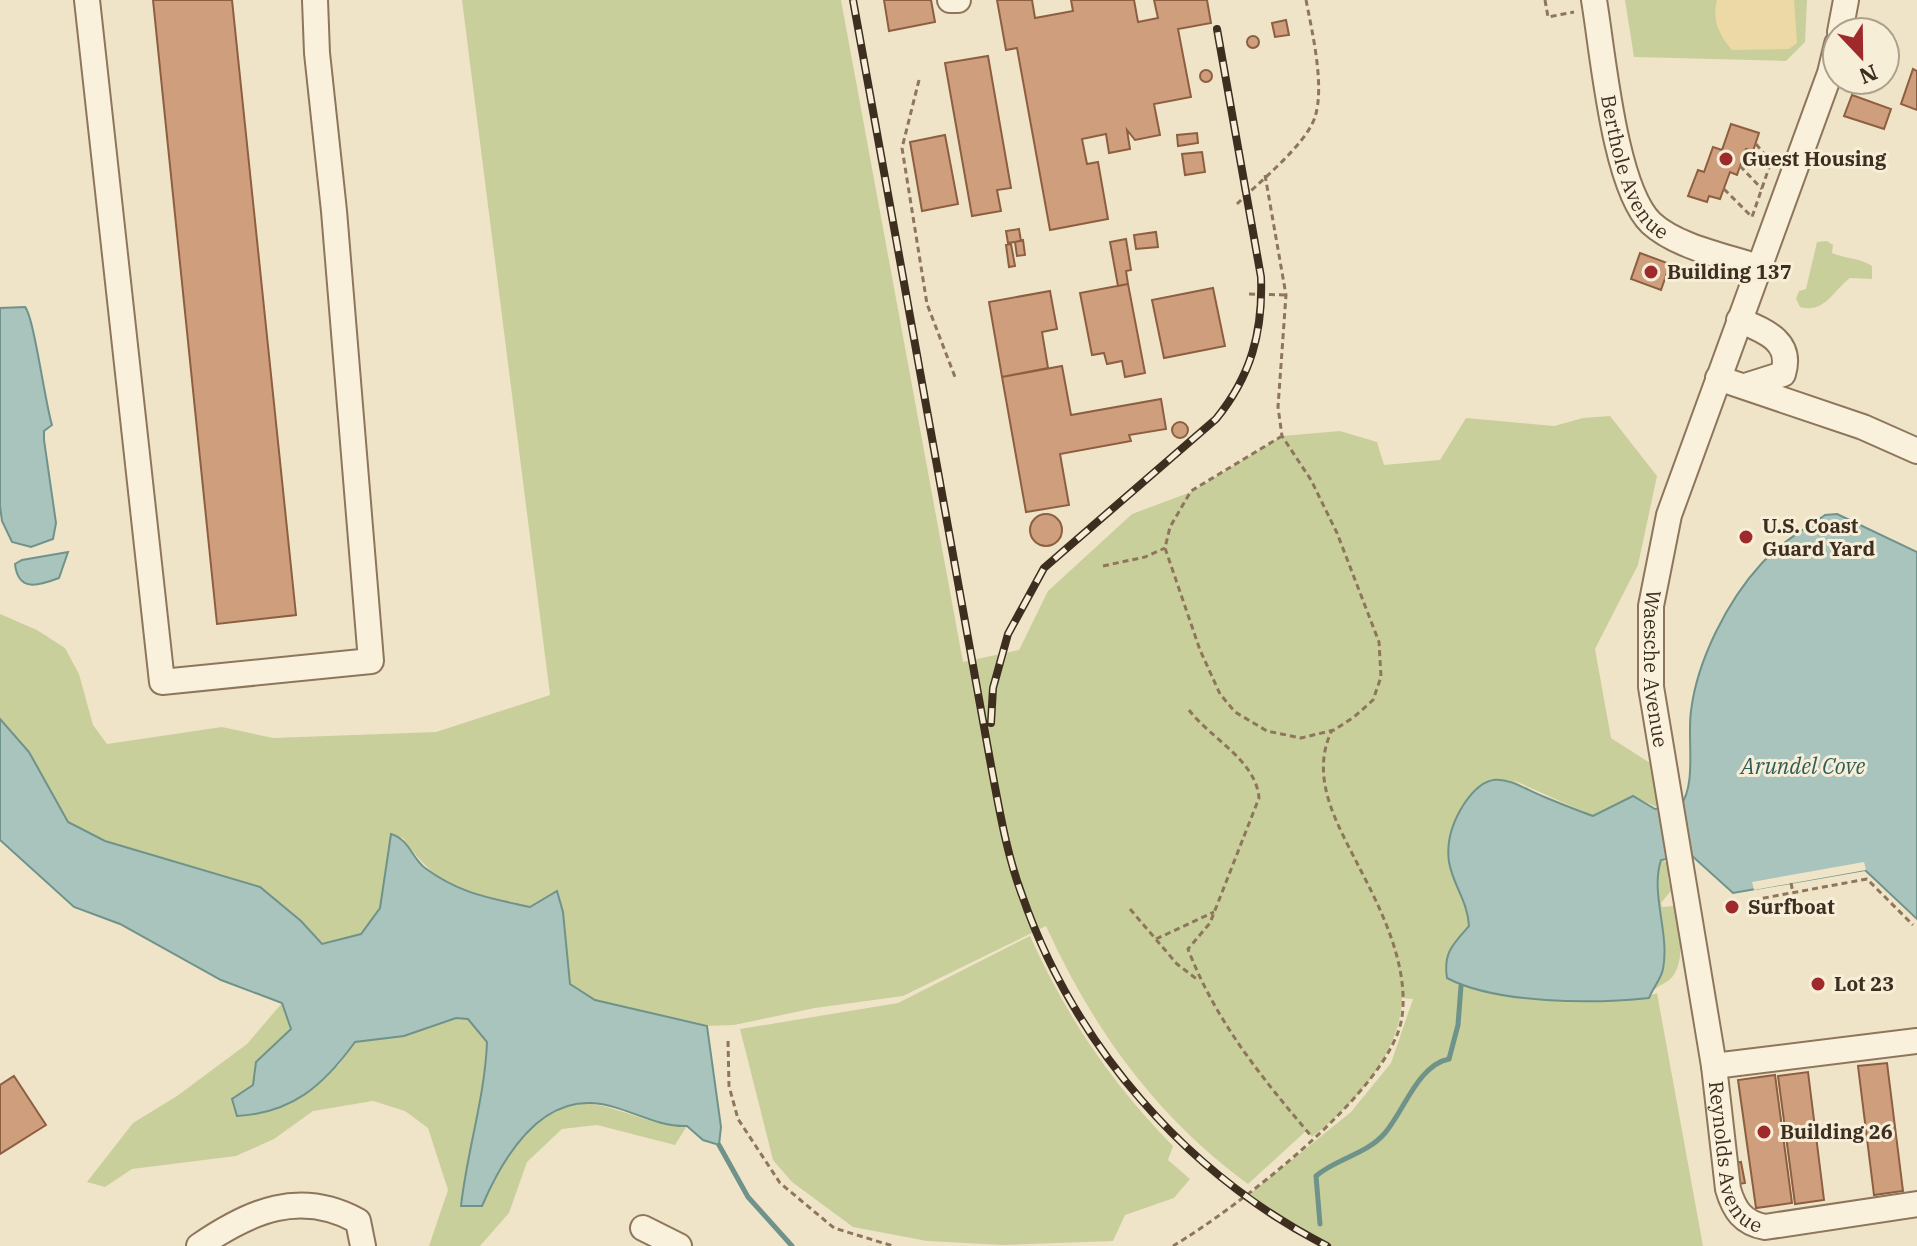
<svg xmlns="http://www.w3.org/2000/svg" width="1917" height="1246" viewBox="0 0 1917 1246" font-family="'IBM Plex Serif',serif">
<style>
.green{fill:#c9cf9b}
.sand{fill:#ecd9a5}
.water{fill:#a9c4bc;stroke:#6f938a;stroke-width:2}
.pier{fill:#f0e4c8}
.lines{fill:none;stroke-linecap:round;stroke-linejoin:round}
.stream{stroke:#6f938a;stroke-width:5}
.building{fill:#cf9f7d;stroke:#8d5f41;stroke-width:2}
.minor-casing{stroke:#8d765c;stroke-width:28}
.path{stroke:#8d765c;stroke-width:3;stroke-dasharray:6 4;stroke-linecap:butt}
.minor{stroke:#faf1dc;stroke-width:24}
.rail-casing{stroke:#3d2e20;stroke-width:8}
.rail{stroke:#f7eed8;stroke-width:5;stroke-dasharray:15;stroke-linecap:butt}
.poi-dot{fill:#9e2a2b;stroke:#f7eed8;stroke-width:3}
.labels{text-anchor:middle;stroke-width:6;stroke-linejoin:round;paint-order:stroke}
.poi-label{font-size:20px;font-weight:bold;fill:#3d2e20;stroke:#f7eed8;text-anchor:start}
.street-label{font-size:20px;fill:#3d2e20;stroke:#f7eed8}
.water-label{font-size:22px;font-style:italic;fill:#2f5d5a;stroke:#f7eed8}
</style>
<rect width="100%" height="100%" fill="#f0e4c8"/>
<!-- green -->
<path class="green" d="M462 0H841L963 662 1019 650 1048 591 1132 514 1191 492 1282 436 1340 431 1377 442 1384 465 1440 460 1466 418 1554 426 1583 418 1610 416 1657 476 1638 565 1595 649 1611 738 1650 763C1652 781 1660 793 1663 810L1633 796 1593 816 1513 780 1657 874 1661 859 1674 868 1668 878 1671 891 1661 903 1662 907 1674 906C1677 928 1687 956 1673 976 1666 985 1655 985 1649 996L1657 993 1703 1246H1327L1247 1196 1351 1112 1391 1063 1413 999 1402 998C1401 1053 1354 1105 1312 1137L1306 1131 1248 1184C1157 1118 1092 1028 1046 926L903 996 815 1008 734 1025 707 1026 595 1000 570 984 563 912 557 892 530 907C470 894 440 892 403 838L391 835 380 908 361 934 322 944 68 822 29 752 0 719V614L37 630 65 648 79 674 93 725 107 744 222 727 273 738 436 732 550 695Z
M1625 0H1807L1805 42 1786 61 1634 57Z
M1827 241 1833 245 1832 253C1846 259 1861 258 1872 266V279L1850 278C1833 291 1824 314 1800 307L1796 299 1799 291 1806 289 1817 242Z
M1030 936C1066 1016 1112 1084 1173 1146L1168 1160 1190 1179 1174 1198 1125 1215 1113 1241 1003 1245 927 1241 853 1227 792 1182 773 1160 740 1029 898 1003Z
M282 1003 292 1029 256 1062 253 1085 232 1099 338 1066 355 1042 404 1036 456 1018 468 1019 487 1042C485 1097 467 1150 461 1206H482C500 1164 537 1096 592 1104 625 1109 654 1127 687 1126L675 1145 597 1125 562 1129 527 1162 509 1213 480 1246H429L448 1190 428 1128 405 1111 373 1101 313 1111 274 1139 236 1156 132 1169 105 1187 87 1182 133 1123 177 1096 247 1044Z"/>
<!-- sand -->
<path class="sand" d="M1717 0H1794L1797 43 1789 49 1732 50C1719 35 1712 20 1717 0Z"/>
<!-- water -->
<path class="water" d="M25 307C34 317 45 403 52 425L44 431V440L56 523 53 539 31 547 12 542 2 521 0 506V308Z
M1837 514 1917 552V919L1865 870 1733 893 1690 854 1661 860C1650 894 1670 933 1663 969 1661 979 1653 988 1649 998 1594 1004 1496 1004 1447 978 1443 953 1453 944 1469 926 1468 902 1453 885 1449 862 1446 841 1453 821 1464 804 1490 765 1508 781 1542 796 1559 803 1576 810 1593 816L1633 796 1655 809 1680 806C1697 785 1687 739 1691 711 1697 661 1727 601 1762 563 1779 544 1803 530 1825 515Z
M68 552 59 578C38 586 18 592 15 564L22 560Z
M0 719 29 752 68 822 105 841 260 887 301 921 322 944 361 934 380 908 391 834C410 840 411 857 425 868 460 894 490 898 530 907L557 891 563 912 570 984 595 1000 707 1026 721 1127 719 1145 703 1140 687 1126C653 1127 625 1105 592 1103 536 1100 501 1162 482 1206H461C467 1151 485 1097 487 1042L468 1019 456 1018 404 1036 355 1042C323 1086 292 1113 237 1116L232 1099 253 1085 256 1062 291 1029 282 1003 221 980 120 924 74 907 0 840Z"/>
<!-- pier -->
<path class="pier" d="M1864 862 1866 870 1754 890 1752 882Z"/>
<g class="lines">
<!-- stream -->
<path class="stream" d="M719 1145 748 1197 792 1246
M1320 1224 1316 1176C1337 1158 1366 1155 1385 1133 1404 1111 1418 1065 1449 1059L1458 1025 1461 986"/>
</g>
<!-- building -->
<path class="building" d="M153 0H232L296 615 217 624Z
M884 0H931L935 22 889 31Z
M997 0H1032L1035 18 1073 11 1071 0H1134L1138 22 1158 18 1154 0H1207L1211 23 1178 29 1191 97 1154 104 1160 135 1135 140 1127 130 1130 149 1109 153 1106 134 1082 139 1087 164 1098 162 1108 219 1050 230 1017 48 1006 50Z
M1286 20 1289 35 1275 37 1272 23Z
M1247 42a6 6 0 1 1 12 0a6 6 0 1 1-12 0Z
M988 56 1011 188 997 190 1001 211 972 216 945 63Z
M1913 69 1917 71V110L1901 104Z
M1200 76a6 6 0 1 1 12 0a6 6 0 1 1-12 0Z
M1852 95 1891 109 1884 129 1844 116Z
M1731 124 1759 133 1753 151 1746 149 1737 175 1730 172 1720 199 1709 196 1707 202 1688 196 1698 170 1704 172 1713 147 1722 150Z
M1197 133 1198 143 1178 146 1177 135Z
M945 135 958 204 922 211 910 142Z
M1202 152 1205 172 1185 175 1182 154Z
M1019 229 1021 241 1008 243 1006 231Z
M1156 232 1158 247 1136 249 1134 235Z
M1126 239 1131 270 1126 271 1128 284 1118 286 1110 242Z
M1023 240 1025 255 1017 256 1015 242Z
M1011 244 1015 266 1009 267 1006 245Z
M1640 253 1670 264 1661 290 1631 279Z
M1128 284 1145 373 1125 377 1122 361 1107 364 1104 353 1092 355 1080 293Z
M1213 288 1225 346 1164 358 1152 300Z
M1050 291 1057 329 1042 332 1048 368 1002 377 989 302Z
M1062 366 1071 415 1161 399 1166 429 1129 435 1131 441 1060 454 1069 505 1026 512 1002 377Z
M1172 430a8 8 0 1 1 16 0a8 8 0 1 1-16 0Z
M1030 530a16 16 0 1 1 32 0a16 16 0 1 1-32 0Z
M1887 1063 1903 1191 1874 1195 1858 1066Z
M1808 1072 1824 1200 1795 1204 1778 1076Z
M1775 1075 1792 1203 1756 1208 1738 1080Z
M14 1076 46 1125 0 1154V1085Z
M1741 1162 1745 1183 1738 1184 1735 1163Z"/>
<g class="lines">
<!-- minor casing -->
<g class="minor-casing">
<g id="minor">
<path d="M87 0 162 682 371 661 334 211 317 53 315 0"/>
<path d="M950 0H958"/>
<path id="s1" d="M1594 0C1603 53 1614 187 1651 223 1677 247 1725 256 1758 267"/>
<path d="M1840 32 1846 0"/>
<path id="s2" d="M1837 44 1830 73 1669 515 1651 606V687L1714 1066 1917 1041"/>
<path d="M1739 320C1765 331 1793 341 1783 374L1745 386"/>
<path d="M1718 378 1863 427 1917 451"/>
<path id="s3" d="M1714 1066 1728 1189C1734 1210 1743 1223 1765 1227L1917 1204"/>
<path d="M643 1228 679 1246"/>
<path d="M199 1246C250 1211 300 1189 358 1221L363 1246"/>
</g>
</g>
<!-- path -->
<path class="path" d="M1545 0 1548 17 1574 12
M919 80 902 148 927 304 955 377
M1756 144 1771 162
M1740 166 1762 189
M1265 175 1286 295 1278 407 1282 436 1311 480 1337 533 1379 642 1381 677 1373 700 1354 717 1334 730 1301 738 1267 731 1235 712 1220 694 1200 650 1165 548 1170 527 1191 491 1282 436
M1724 189 1752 217 1772 159
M1237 204C1258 183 1306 145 1315 117 1325 86 1312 31 1306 0
M1249 294 1286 295
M1103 566 1145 557 1165 548
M1189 710C1210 738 1256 760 1259 798L1210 923 1188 949C1216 1022 1262 1078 1312 1137
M1791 883 1793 893
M1753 900 1867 879 1913 925
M1130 909 1177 964 1198 980
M1156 939 1214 912
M728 1041 729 1086 738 1119 780 1183 834 1228 893 1246
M1173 1246C1235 1209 1391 1091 1402 1017 1409 966 1382 911 1359 867 1337 823 1309 778 1332 730"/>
<!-- minor -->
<use href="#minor" class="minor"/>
<!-- rail casing -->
<g class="rail-casing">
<path id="rail" d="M853 0 992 771C1000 813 1007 855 1022 895 1074 1045 1186 1174 1327 1246
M991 723 993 688 1008 634 1044 568 1216 419C1251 376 1263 332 1261 277L1217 29"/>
</g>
<!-- rail -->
<use href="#rail" class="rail"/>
</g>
<!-- markers -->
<g class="poi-dot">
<circle cx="1726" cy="159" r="8"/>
<circle cx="1651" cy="272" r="8"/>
<circle cx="1746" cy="537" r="8"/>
<circle cx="1732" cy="907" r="8"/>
<circle cx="1818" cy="984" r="8"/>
<circle cx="1764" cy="1132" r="8"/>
</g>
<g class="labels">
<!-- poi labels -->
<g class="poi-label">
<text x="1742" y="166">Guest Housing</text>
<text x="1667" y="279">Building 137</text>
<text x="1762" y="533">U.S. Coast<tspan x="1762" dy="23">Guard Yard</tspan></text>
<text x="1748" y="914">Surfboat</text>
<text x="1834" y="991">Lot 23</text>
<text x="1780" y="1139">Building 26</text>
</g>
<!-- street labels -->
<g class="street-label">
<text dy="7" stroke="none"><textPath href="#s1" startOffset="174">Berthole Avenue</textPath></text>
<text dy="7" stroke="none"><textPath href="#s2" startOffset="656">Waesche Avenue</textPath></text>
<text dy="7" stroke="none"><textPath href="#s3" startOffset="96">Reynolds Avenue</textPath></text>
</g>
<!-- water labels -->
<g class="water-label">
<text x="1803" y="774">Arundel Cove</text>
</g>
</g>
<!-- north arrow -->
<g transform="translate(1861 56) rotate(158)"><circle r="38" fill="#f7eed8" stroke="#ada18e" stroke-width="2"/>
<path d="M0-6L14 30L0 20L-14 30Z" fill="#9e2a2b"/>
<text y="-12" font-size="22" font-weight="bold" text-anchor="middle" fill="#3d2e20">N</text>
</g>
</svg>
